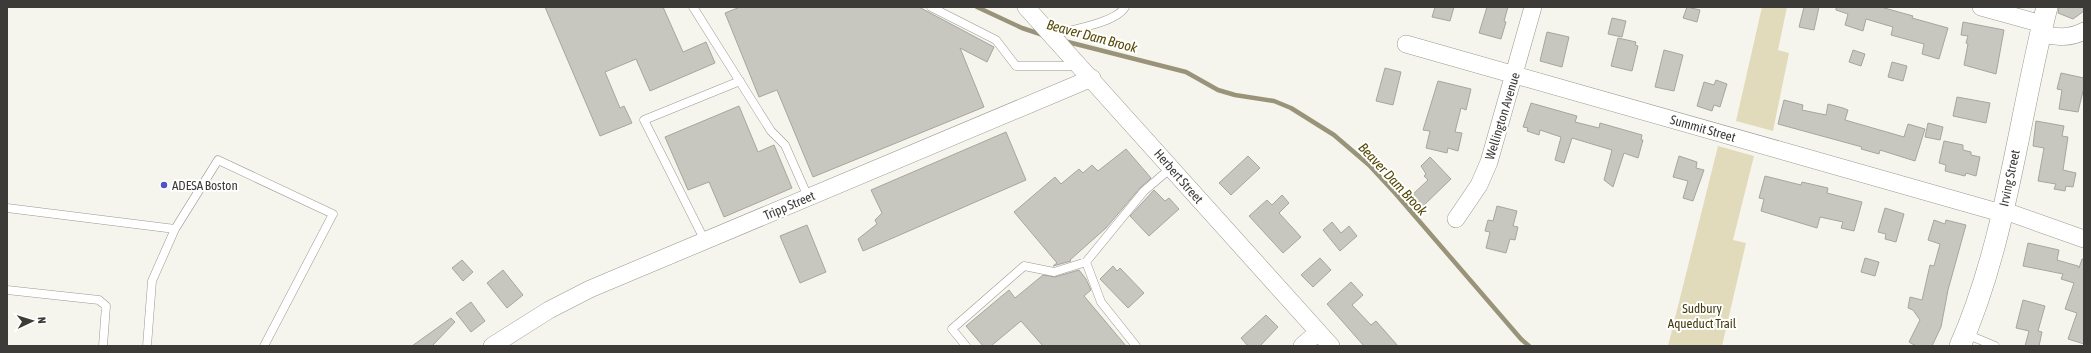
<svg xmlns="http://www.w3.org/2000/svg" width="2091" height="353" viewBox="0 0 2091 353" font-family="'Asap Condensed',sans-serif">
<style>
.green{fill:#e1dbbb}
.lines{fill:none;stroke-linecap:round;stroke-linejoin:round}
.stream{stroke:#999479;stroke-width:4.5}
.building{fill:#c8c7bf;stroke:#a7a69e}
.service-casing{stroke:#9a9991;stroke-width:9}
.minor-casing{stroke:#9a9991;stroke-width:18}
.tertiary-casing{stroke:#9a9991;stroke-width:22}
.service{stroke:#fff;stroke-width:8}
.minor{stroke:#fff;stroke-width:17}
.tertiary{stroke:#fff;stroke-width:21}
.poi-dot{fill:#5151c8;stroke:#fff;stroke-width:1.5}
.labels{text-anchor:middle;stroke-width:4;stroke-linejoin:round;paint-order:stroke}
.street-label{font-size:13px;fill:#3c3b38;stroke:#fff}
.poi-label{font-size:13px;fill:#3c3b38;stroke:#fff;text-anchor:start}
.park-label{font-size:13px;fill:#443b0c;stroke:#fff}
.water-label{font-size:14px;font-style:italic;fill:#554906;stroke:#fff}
</style>
<rect width="100%" height="100%" fill="#f6f5ed"/>
<!-- green -->
<path class="green" d="M1762 7H1787L1778 50 1789 53 1773 131 1736 121Z
M1718 146 1754 156 1733 240 1746 243 1722 346H1668Z"/>
<g class="lines">
<!-- stream -->
<path class="stream" d="M977 7 1022 28 1043 35
M1064 41 1186 72 1218 90 1235 95 1274 101 1291 108 1334 135 1369 165 1395 193 1521 339 1529 346"/>
</g>
<!-- building -->
<path class="building" d="M545 7H663L683 52 706 42 715 63 650 91 636 59 605 72 620 108 624 106 632 123 600 136Z
M740 7H919L994 47 987 62 960 48 984 107 813 177 777 90 759 97 725 13Z
M1435 7H1454L1450 21 1432 17Z
M1487 7H1508L1504 21 1506 22 1501 39 1479 33Z
M1687 7 1700 10 1697 22 1683 18Z
M1804 7H1819L1814 30 1799 27Z
M1836 7H1881L1913 16 1912 18 1948 28 1939 59 1922 54 1924 44 1891 35 1893 27 1866 19 1863 31 1845 25 1848 14 1836 10Z
M2059 7H2084V11L2073 19 2058 13Z
M1612 18 1626 21 1622 37 1608 34Z
M1963 22 2004 30 1996 74 1964 65 1968 44 1966 43 1968 36 1961 35Z
M1547 32 1569 37 1562 67 1540 61Z
M1618 38 1636 42 1635 45 1638 46 1632 71 1611 66Z
M1664 50 1683 55 1674 91 1655 87Z
M1853 50 1865 54 1861 66 1849 62Z
M1892 62 1907 66 1903 81 1888 77Z
M1385 68 1401 72 1393 105 1376 101Z
M2061 73 2084 78V87L2078 112 2059 109 2062 90 2057 89Z
M1716 80 1727 84 1720 107 1714 105 1712 111 1697 106 1704 82 1714 85Z
M1438 81 1471 89 1466 110 1461 108 1455 132 1462 133 1458 151 1448 148 1447 153 1426 148 1430 131 1423 130Z
M1957 97 1990 103 1986 123 1953 116Z
M1784 100 1803 105 1802 110 1826 115 1828 104 1843 108 1848 110 1845 120 1904 137 1908 124 1925 129 1915 161 1880 150 1879 154 1861 149 1862 147 1778 124Z
M1531 103 1577 116 1575 122 1599 128 1600 123 1642 135 1641 140H1643L1638 158 1624 153 1613 187 1604 180 1612 150 1572 138 1564 163 1555 160 1561 137 1540 130 1539 135 1527 131 1528 128 1523 127Z
M739 106 758 152 774 145 792 188 724 217 709 182 688 190 665 137Z
M2036 121 2064 126 2062 136 2068 137 2063 170 2076 173 2073 187 2066 186 2065 191 2054 189 2056 184 2038 181 2044 148 2033 146Z
M1928 123 1943 127 1940 140 1925 137Z
M1006 132 1026 180 863 251 858 239 877 224 875 220 882 213 871 190Z
M1944 141 1963 145V150L1971 152V155L1980 157 1976 176 1966 173 1965 176 1945 171 1946 165 1939 163Z
M1126 149 1151 178 1140 188 1106 228 1070 260 1071 261 1053 266 1057 263 1014 212 1055 177 1061 184 1079 169 1083 173 1092 165 1098 171Z
M1248 156 1260 168 1231 195 1219 183Z
M1679 156 1697 162 1696 168 1704 170 1693 201 1683 198 1688 181 1673 177Z
M1430 157 1451 179 1422 207 1411 196 1428 180 1424 176 1426 174 1421 166Z
M1765 176 1801 185 1802 182 1828 188 1827 193 1862 202 1854 231 1841 228 1843 222 1820 217 1817 228 1761 211 1764 199 1759 198Z
M1154 190 1165 201 1169 198 1179 209 1149 236 1130 216Z
M1282 195 1289 203 1279 213 1301 237 1283 253 1249 216 1267 200 1272 205Z
M1497 206 1517 211 1513 226 1518 227 1515 240 1510 239 1506 253 1486 248 1490 232 1485 231 1488 220 1493 221Z
M1885 208 1904 214 1896 242 1885 239 1886 234 1878 232Z
M1934 220 1945 224 1946 220 1966 225 1948 290 1941 327 1932 346H1916L1909 342 1920 320 1913 310 1908 308 1910 297 1922 300 1930 265 1934 266 1940 244 1928 240Z
M1332 222 1341 233 1349 226 1357 236 1340 251 1323 230Z
M807 225 826 272 800 283 780 236Z
M2028 243 2059 250 2057 260 2078 266 2079 268 2082 259H2084V344L2068 339 2077 313 2065 309 2074 283 2061 279 2063 274 2023 266Z
M1320 258 1331 270 1313 287 1301 275Z
M1865 258 1879 262 1875 276 1861 272Z
M462 260 473 272 463 281 452 268Z
M1113 266 1117 271 1120 268 1144 293 1128 308 1100 279Z
M503 270 523 295 507 308 487 283Z
M1079 270 1086 279 1091 290 1084 296 1126 346H1043L1021 321 991 346H983L966 326 1009 290 1015 298 1043 275 1055 277Z
M1351 282 1363 295 1352 305 1371 325 1376 321 1398 346H1364L1327 304Z
M2023 300 2045 306 2038 331 2042 332 2039 346H2025L2029 331 2016 328Z
M471 302 485 321 471 332 456 313Z
M1266 315 1278 327 1260 346H1248L1241 338Z
M451 318 455 322 432 346H412Z"/>
<g class="lines">
<!-- service casing -->
<g class="service-casing">
<path id="service" d="M693 7 771 131 785 145 808 197
M931 7 996 40 1016 66H1078
M1052 35C1070 30 1116 23 1125 7
M7 208 175 229
M705 241 644 120 740 81
M7 290 99 300 106 306 103 346
M1966 334 1995 346
M147 346 152 281 175 229 218 160 333 214 264 346
M966 346 952 329 1024 266 1054 272 1086 262
M1136 346 1101 302 1086 262 1144 191 1172 167"/>
</g>
<!-- minor casing -->
<g class="minor-casing">
<path id="minor" d="M1026 7 1331 346
M1981 7 2042 24
M2040 34C2056 37 2069 39 2084 31
M1406 44 2001 213
M2002 210 2084 239
M1456 219 1479 185 1489 162 1533 7
M492 346 549 310 590 289 1092 78
M1302 346 1318 332"/>
</g>
<!-- tertiary casing -->
<g class="tertiary-casing">
<path id="tertiary" d="M1960 346C2006 243 2019 116 2047 7"/>
</g>
<!-- service -->
<use href="#service" class="service"/>
<!-- minor -->
<use href="#minor" class="minor"/>
<!-- tertiary -->
<use href="#tertiary" class="tertiary"/>
</g>
<!-- markers -->
<circle class="poi-dot" cx="164" cy="185" r="4"/>
<g class="labels">
<!-- street labels -->
<g class="street-label">
<text transform="translate(1502 116) rotate(-73)" y="5">Wellington Avenue</text>
<text transform="translate(1703 128) rotate(16)" y="5">Summit Street</text>
<text transform="translate(1179 176) rotate(49)" y="5">Herbert Street</text>
<text transform="translate(2009 178) rotate(-78)" y="5">Irving Street</text>
<text transform="translate(789 205) rotate(-23)" y="5">Tripp Street</text>
</g>
<!-- poi labels -->
<g class="poi-label">
<text x="172" y="190">ADESA Boston</text>
</g>
<!-- park labels -->
<g class="park-label">
<text x="1702" y="313">Sudbury<tspan x="1702" dy="15">Aqueduct Trail</tspan></text>
</g>
<!-- water labels -->
<g class="water-label">
<text transform="translate(1092 36) rotate(15)" y="5">Beaver Dam Brook</text>
<text transform="translate(1393 179) rotate(47)" y="5">Beaver Dam Brook</text>
</g>
</g>
<!-- border -->
<rect width="2091" height="353" fill="none" stroke="#3c3b38" stroke-width="16"/>
<!-- north arrow -->
<g transform="translate(32 321) rotate(86)" stroke="#ffffff" stroke-width="3" paint-order="stroke">
<path d="M0-3L7 15L0 10L-7 15Z" fill="#3c3b38"/>
<text y="-6" font-size="11" font-weight="bold" text-anchor="middle" fill="#3c3b38">N</text>
</g>
</svg>
